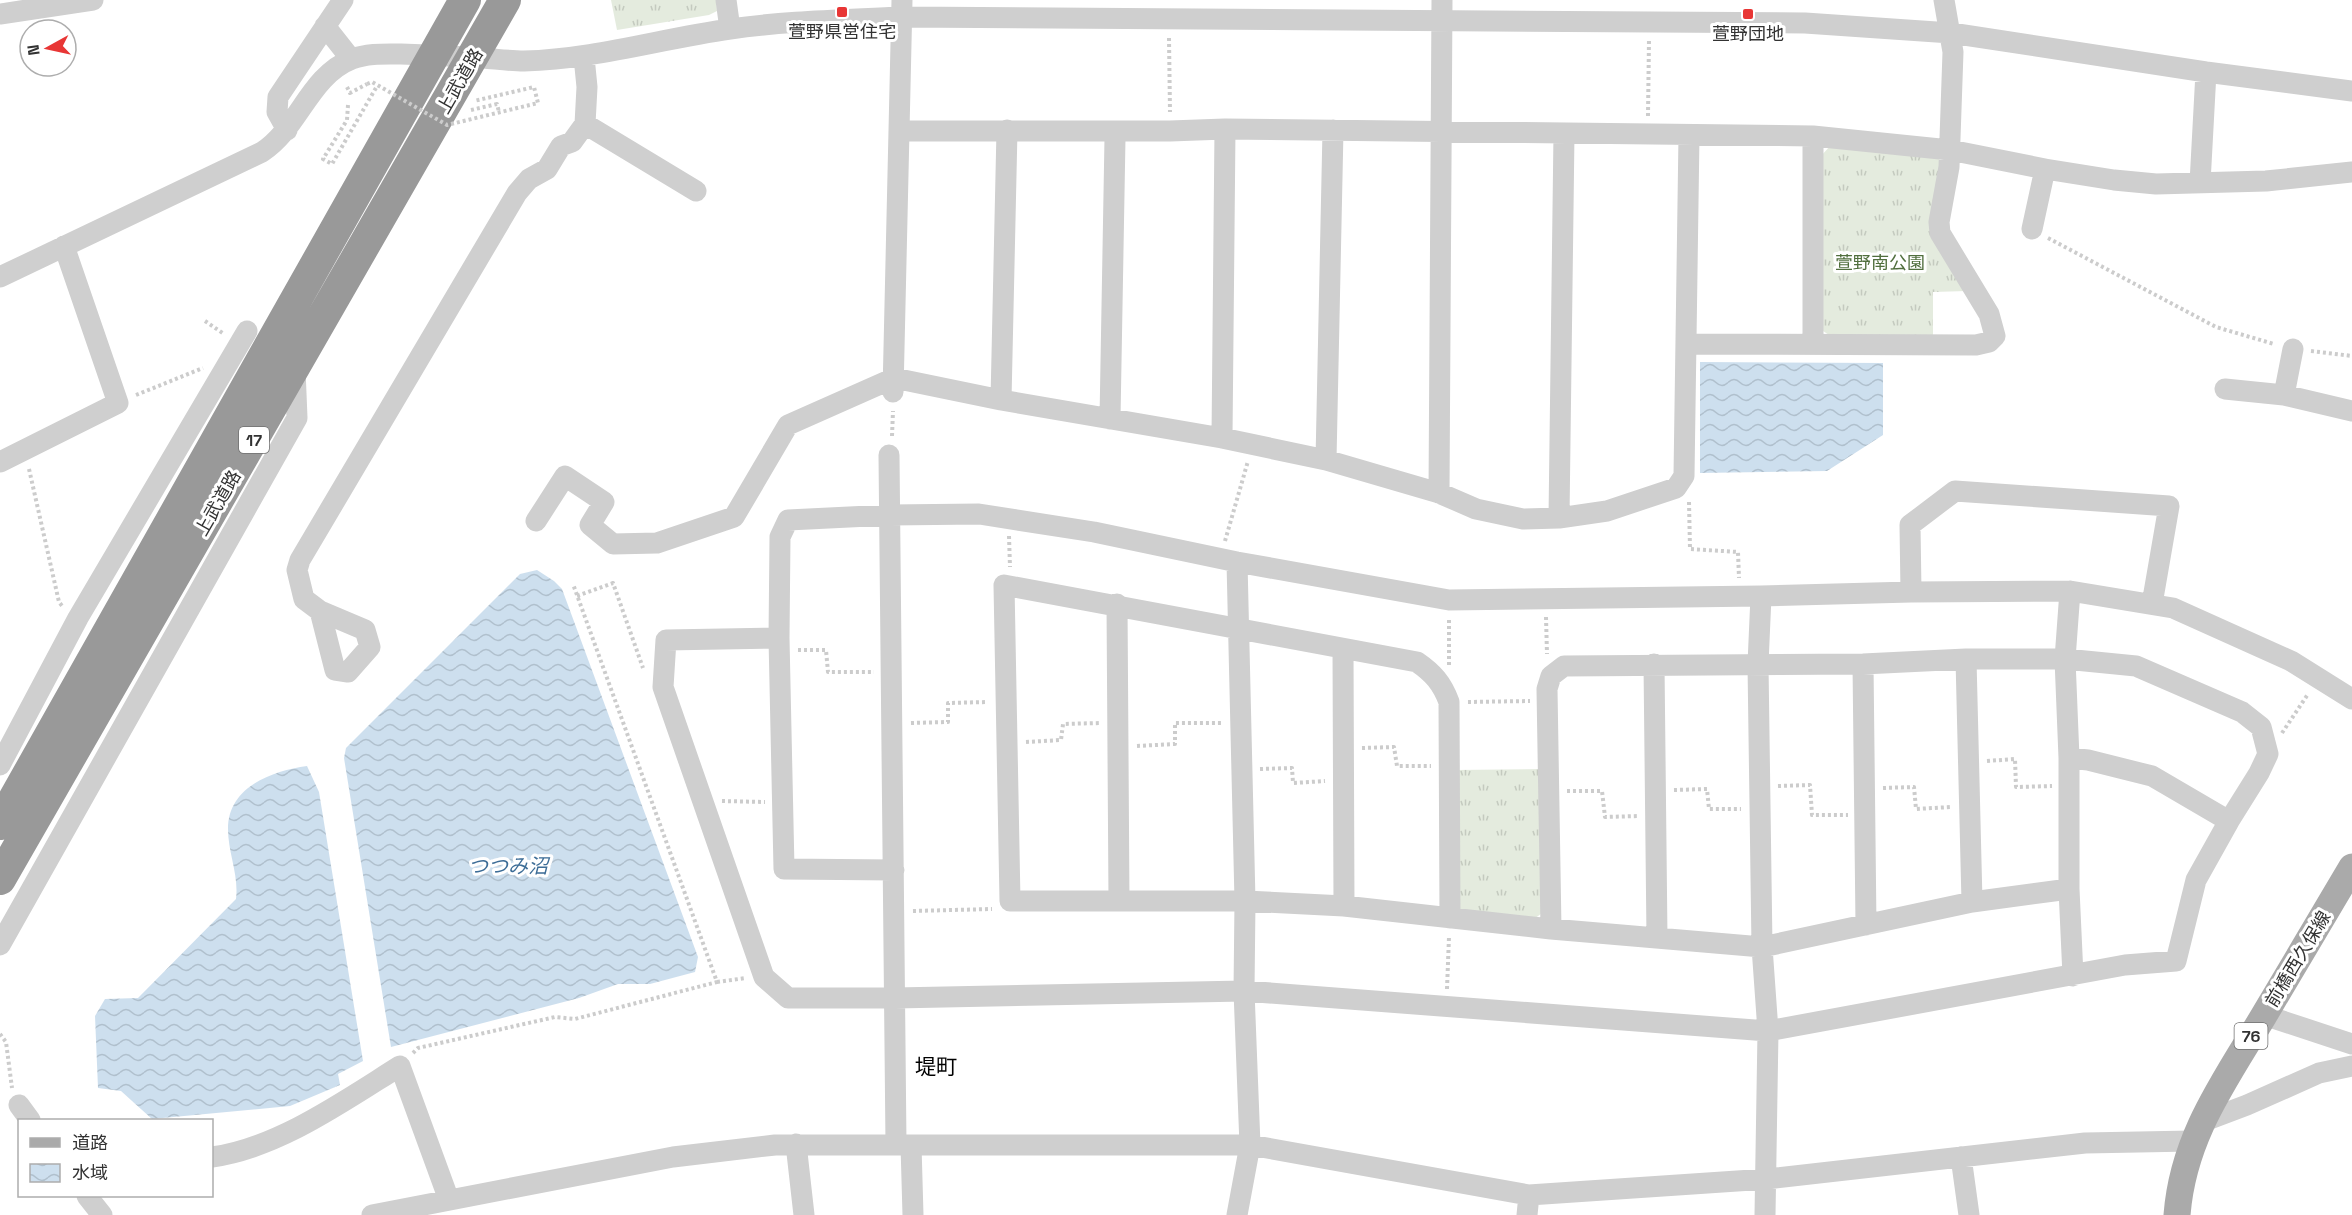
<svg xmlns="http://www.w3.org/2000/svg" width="2352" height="1215" viewBox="0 0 2352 1215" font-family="'Space Grotesk','Noto Sans JP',sans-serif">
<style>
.grass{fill:url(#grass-tufts)}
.water{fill:url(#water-waves)}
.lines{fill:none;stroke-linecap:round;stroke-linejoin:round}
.path{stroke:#ccc;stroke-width:4;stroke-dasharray:3 3;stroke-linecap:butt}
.minor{stroke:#cfcfcf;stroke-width:21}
.major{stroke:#aaa;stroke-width:27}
.highway{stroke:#999;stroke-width:32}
.path-bridge{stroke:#ccc;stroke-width:4;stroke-dasharray:3 3;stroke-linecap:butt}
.poi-dot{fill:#e83635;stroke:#fff;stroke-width:2}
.labels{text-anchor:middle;stroke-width:6;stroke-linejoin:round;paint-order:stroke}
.shield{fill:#fff;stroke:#707070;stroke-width:1.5}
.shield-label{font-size:16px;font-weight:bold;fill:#323232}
.poi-label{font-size:18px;fill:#323232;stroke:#fff}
.street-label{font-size:18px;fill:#323232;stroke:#fff}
.park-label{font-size:18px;fill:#516f3e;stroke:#fff}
.water-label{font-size:20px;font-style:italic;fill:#3d6d97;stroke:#fff}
.quarter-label{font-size:21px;fill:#000;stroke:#fff}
</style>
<defs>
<pattern id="grass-tufts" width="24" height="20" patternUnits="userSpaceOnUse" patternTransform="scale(1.5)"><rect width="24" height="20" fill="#e4ebde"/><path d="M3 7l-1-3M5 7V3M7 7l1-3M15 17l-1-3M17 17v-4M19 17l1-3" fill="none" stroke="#c4cabf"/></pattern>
<pattern id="water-waves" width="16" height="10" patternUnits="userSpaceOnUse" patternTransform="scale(1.5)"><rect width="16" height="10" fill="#cddfee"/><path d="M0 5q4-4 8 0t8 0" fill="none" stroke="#b0c0cd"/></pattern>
</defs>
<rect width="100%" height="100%" fill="#fff"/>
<!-- grass -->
<path class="grass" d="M611 0H716L717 11 709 15 617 30Z
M1832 144 1935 155 1943 163 1931 230 1967 291 1933 292V336L1832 337 1820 329V157Z
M1545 769V911L1531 921 1464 914 1456 904 1455 770Z"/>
<!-- water -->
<path class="water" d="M1700 362 1883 363V435L1827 471 1700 473Z
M537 570 554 581 562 589 698 957 695 972 650 984H618L579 998 391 1047 344 758 346 748 520 574Z
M307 766 319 792 363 1061 338 1074 340 1085 290 1106 152 1119 121 1091 98 1088 95 1016 105 999 138 998 236 899C239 875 228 853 228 829 228 787 272 771 307 766Z"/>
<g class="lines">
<!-- path -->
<path class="path" d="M1169 38 1170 112
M347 87 350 93 367 84
M348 105 347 120 323 159 332 164 377 86
M471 110 497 104 499 112
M1648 116 1649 39
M2048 238 2216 327 2274 344
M205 321 224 334
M2311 351 2352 356
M136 395 203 368
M892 436 893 411
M29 469 59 602 63 607
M1689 502 1690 549 1738 552 1739 578
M1009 536 1010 567
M1225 541 1248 461
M577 596 613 583 643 668
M1546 617 1547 654
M798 650H826L828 672H874
M1449 665V619
M1468 702 1530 701
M911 723 948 722V703L987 702
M2282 733 2308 694
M1026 742 1061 740 1063 724 1101 723
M1137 746 1175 744V723H1223
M1362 748 1394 747 1397 766H1431
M1987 761 2015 759 2016 787 2052 786
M1260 769 1292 768 1293 783 1325 781
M1778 786 1810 785 1812 815H1848
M1883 788 1914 787 1916 809 1952 807
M1674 790 1707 789 1709 809H1741
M1567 791H1602L1605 817 1638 816
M722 801 765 802
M913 911 992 909
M717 982 746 978
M1447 989 1449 937
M0 1034 6 1042 12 1088
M413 1053 418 1048 555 1017 575 1019 717 982 573 584"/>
<!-- minor -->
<path class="minor" d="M726 0 730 29
M0 14 93 0
M325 26 351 59
M584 57 587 87 585 124 696 191
M287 130 277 112 278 97 343 0
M899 131H1170L1225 129 1813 136 1950 150 2045 169 2114 180 2156 184 2266 181 2352 172
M1813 136V343
M2200 183 2206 72
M2032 229 2045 169
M0 277 262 152C299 128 309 76 352 59 368 53 385 54 401 54 429 55 456 56 483 58 496 59 510 61 524 61 594 59 660 39 730 29 786 21 844 20 901 17L1805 23 1951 33 2206 72 2352 91
M1687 344 1976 345 1989 342 1995 336 1989 314 1940 233 1939 222 1949 167 1953 52 1944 0
M2225 389 2284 395 2352 411
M893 392 902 0
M2284 395 2293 349
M1001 400 1007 130
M1110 419 1115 138
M1222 438 1225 129
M889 455 896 1144
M1326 460 1333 130
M0 462 118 403 64 246
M1439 493 1442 0
M1559 518 1564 133
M536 521 565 476 604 502 590 525 613 544 657 543 734 517 788 425 894 378 1001 400 1222 438 1326 460 1439 493 1476 509 1523 519 1559 518 1607 511 1676 488 1684 476 1689 135
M2070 591 2065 659 2069 758V889L2073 976
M1911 592 1910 525 1955 491 2169 506 2152 604
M1761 596 1758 664 1762 947 1768 1031 1765 1215
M1117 604 1119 901
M320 611 365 630 370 647 348 672 335 670 320 611 304 599 297 570 300 560 517 193 529 179 547 169 561 146 572 142 585 124
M779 638 666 640 663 687 764 977 788 998H895L1244 991 1768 1031 2125 965 2176 961 2196 880 2229 821 2259 773 2268 754 2261 727 2242 712 2136 666 2065 659H1966L1863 664 1564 666 1551 676 1547 689 1551 929
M1343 649 1344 906
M1966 659 1972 902
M1654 664 1657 938
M1863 664 1866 925
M2069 758 2088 760 2152 776 2229 821
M0 765 78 618 247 331
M894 870 784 869 779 638 780 537 788 520 890 515 979 514 1094 532 1237 562 1449 600 1761 596 1911 592 2070 591 2173 608 2291 661 2352 699
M1450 918 1449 702C1442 683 1433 673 1417 662L1004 585 1010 901H1245L1344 906 1551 929 1762 947 1972 902 2069 889
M0 945 297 418 295 369
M2264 1015 2352 1044
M19 1105 30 1120
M2202 1122 2247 1105 2319 1073 2352 1066
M796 1144 804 1215
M911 1145 913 1215
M212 1157C278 1148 344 1101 400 1066L449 1200
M1961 1157 1969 1215
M87 1196 102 1215
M372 1215 673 1157 775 1145H1250L1529 1195 1767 1179 2085 1143 2192 1141
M1237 1215 1250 1145 1244 991 1245 901 1237 562
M1527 1215 1529 1195"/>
<!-- major -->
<path class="major" d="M2177 1215C2183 1137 2224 1082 2263 1017 2293 967 2322 917 2352 867"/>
<!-- highway -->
<path class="highway" d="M0 824 465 0
M0 879 505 0"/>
<!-- path-bridge -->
<path class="path-bridge" d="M367 84 372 82 447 125 538 103 534 87 474 101"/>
</g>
<!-- markers -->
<g class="poi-dot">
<rect x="836" y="6" width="12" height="12" rx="3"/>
<rect x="1742" y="8" width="12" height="12" rx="3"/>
</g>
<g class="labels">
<!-- shield labels -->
<g class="shield">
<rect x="239" y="427" width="30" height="26" rx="4.5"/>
<rect x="2234.5" y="1023" width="33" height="26" rx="4.5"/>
</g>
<g class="shield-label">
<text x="254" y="446">17</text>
<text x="2251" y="1042">76</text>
</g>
<!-- poi labels -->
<g class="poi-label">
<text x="842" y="38">萱野県営住宅</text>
<text x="1748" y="40">萱野団地</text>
</g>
<!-- street labels -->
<g class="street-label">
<text transform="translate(460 81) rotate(-60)" y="6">上武道路</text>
<text transform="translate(218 503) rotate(-60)" y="6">上武道路</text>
<text transform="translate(2298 959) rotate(-59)" y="6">前橋西久保線</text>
</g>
<!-- park labels -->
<g class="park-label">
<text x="1880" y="269">萱野南公園</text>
</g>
<!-- water labels -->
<g class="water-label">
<text x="508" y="873">つつみ沼</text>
</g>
<!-- quarter labels -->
<g class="quarter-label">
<text x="936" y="1074">堤町</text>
</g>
</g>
<!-- legend -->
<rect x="18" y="1119" width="195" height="78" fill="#ffffff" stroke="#adadad" stroke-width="1.5"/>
<rect x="30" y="1138" width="30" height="9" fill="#aaaaaa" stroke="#adadad" stroke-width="1.5"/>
<text x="72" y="1149" font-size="18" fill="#323232">道路</text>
<rect x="30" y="1164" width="30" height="18" fill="url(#water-waves)" stroke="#adadad" stroke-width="1.5"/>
<text x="72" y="1179" font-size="18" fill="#323232">水域</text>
<!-- north arrow -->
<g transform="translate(48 48) rotate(262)"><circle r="28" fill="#ffffff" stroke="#adadad" stroke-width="1.5"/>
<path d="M0-4.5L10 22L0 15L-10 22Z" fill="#e83635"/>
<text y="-9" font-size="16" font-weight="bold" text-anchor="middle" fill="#323232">N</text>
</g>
</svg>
